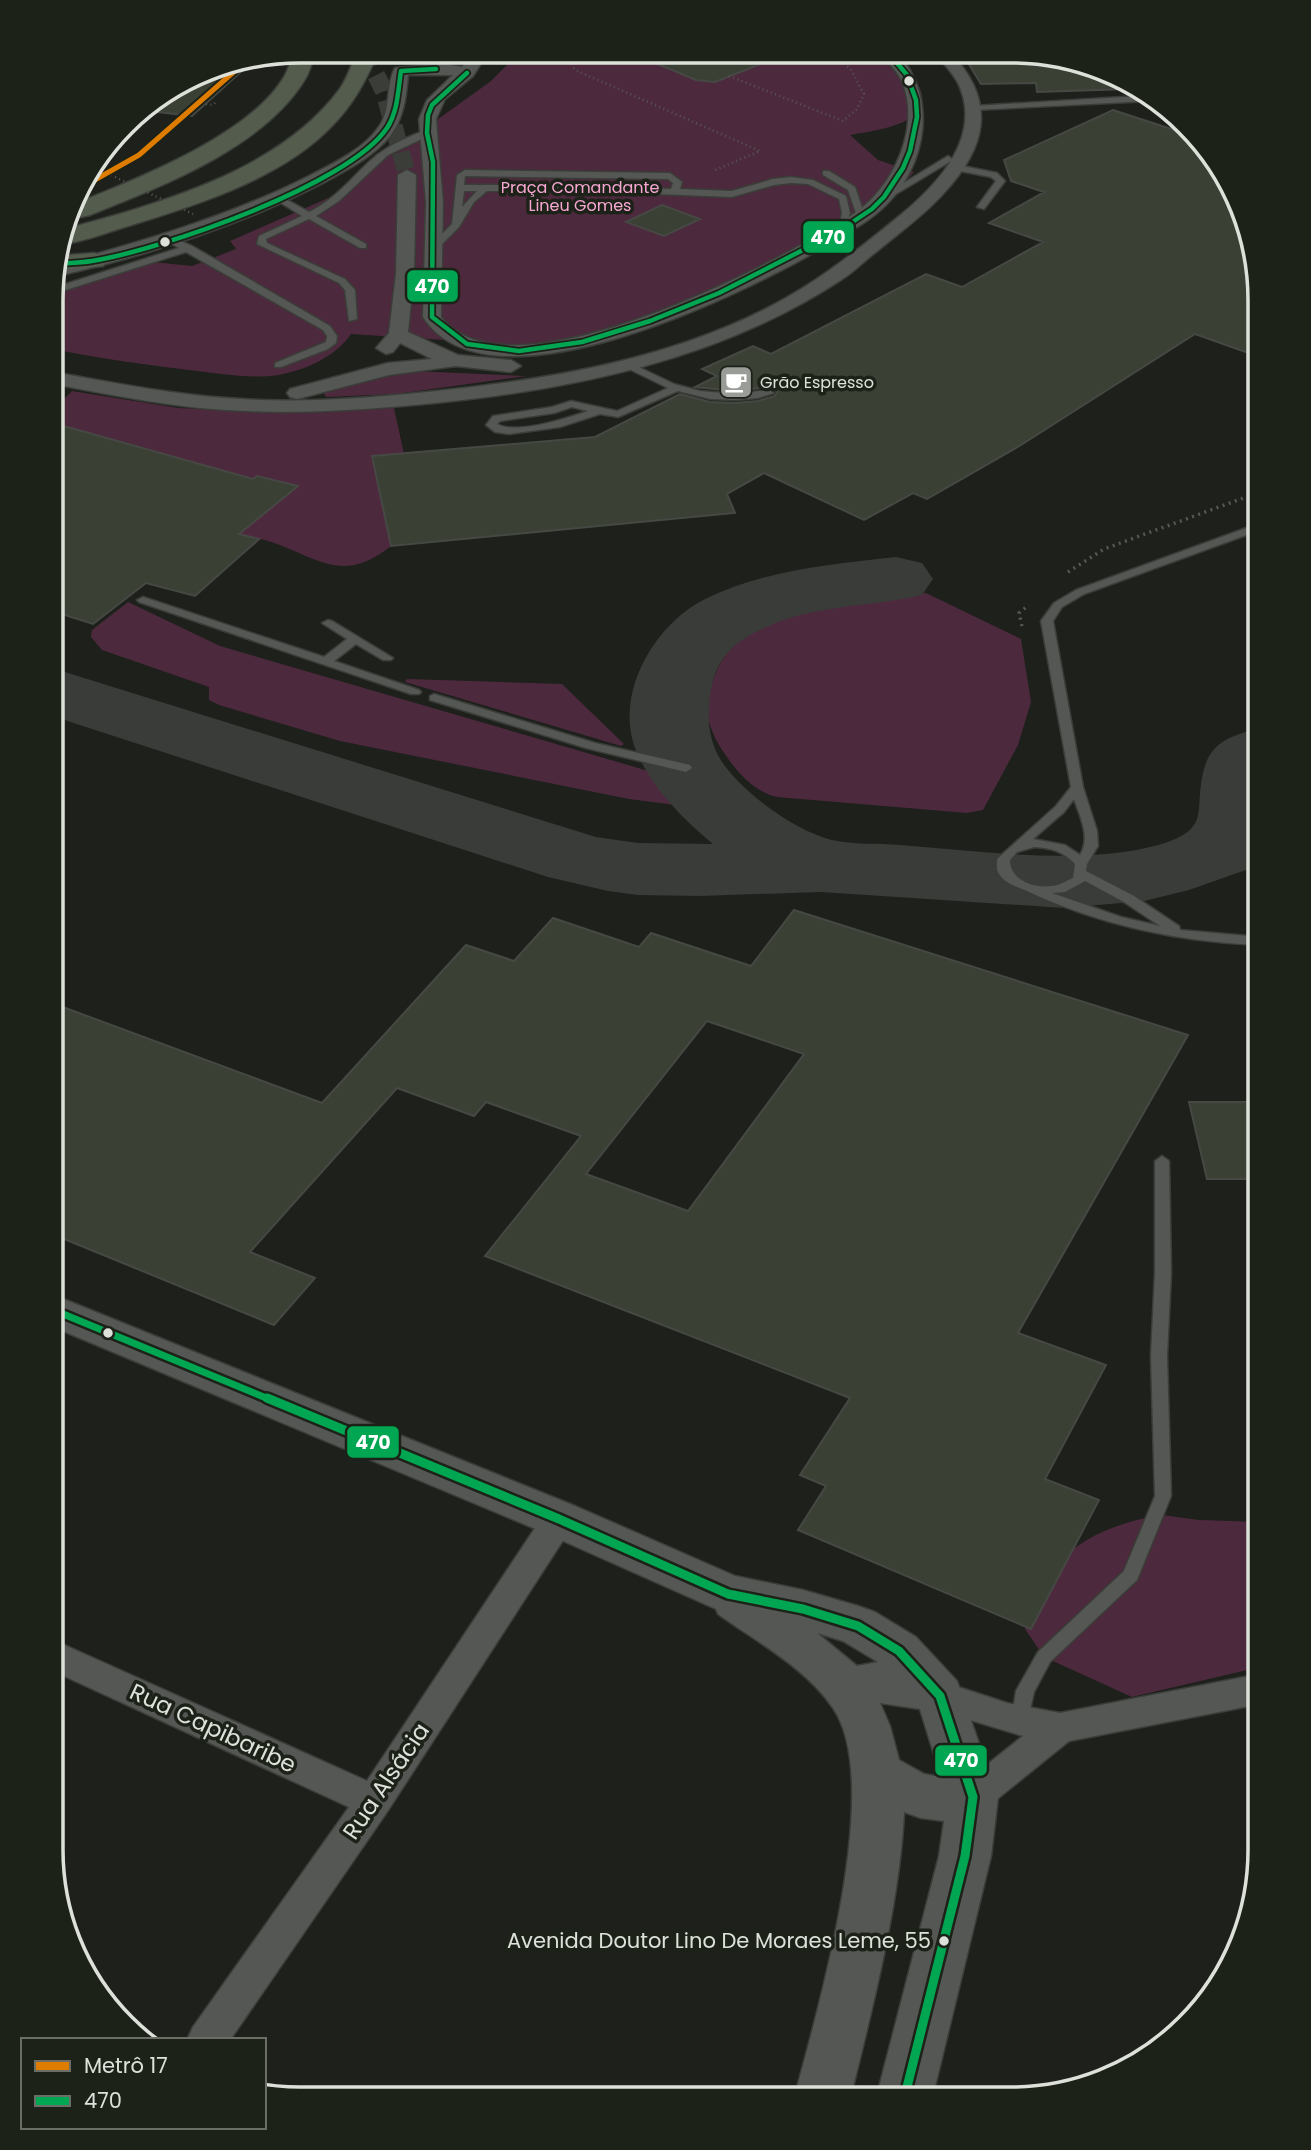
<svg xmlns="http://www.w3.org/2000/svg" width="1311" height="2150" viewBox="0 0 1311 2150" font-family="Poppins,sans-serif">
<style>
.green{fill:#4d293d;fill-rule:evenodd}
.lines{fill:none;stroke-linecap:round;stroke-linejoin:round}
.taxiway{fill:#393c38;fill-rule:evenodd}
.building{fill:#3b4035;stroke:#464844;stroke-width:2;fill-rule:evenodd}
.street-tunnel{stroke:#3a3d38;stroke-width:18;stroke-dasharray:18 9;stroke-linecap:butt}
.lane-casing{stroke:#3a3d38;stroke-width:3}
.street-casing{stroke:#3a3d38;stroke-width:3}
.secondary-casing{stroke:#3a3d38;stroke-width:3}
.highway-casing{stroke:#3a3d38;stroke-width:3}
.path-far1{stroke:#565855;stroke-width:2.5;stroke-dasharray:1 3.5;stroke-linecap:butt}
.path{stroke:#565855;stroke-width:3.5;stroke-dasharray:2 4.5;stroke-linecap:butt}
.lane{fill:#555754;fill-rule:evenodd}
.street{fill:#555754;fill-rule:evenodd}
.secondary{fill:#555754;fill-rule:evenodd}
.highway{fill:#545c4d;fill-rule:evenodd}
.path-bridge{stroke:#565855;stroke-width:2.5;stroke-dasharray:1 3.5;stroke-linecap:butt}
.bus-1-far2-casing{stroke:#1d2219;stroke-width:8}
.bus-1-far1-casing{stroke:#1d2219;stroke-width:12}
.bus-1-casing{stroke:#1d2219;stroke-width:14}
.bus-1-far2{stroke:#00a651;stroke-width:4.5}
.bus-1-far1{stroke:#00a651;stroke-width:7}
.bus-1{stroke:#00a651;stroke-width:9}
.metro-1-casing{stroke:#1d2219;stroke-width:9}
.metro-1{stroke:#de7c00;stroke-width:5}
.bus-dot{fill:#dde1da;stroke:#1d2219;stroke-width:2.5}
.labels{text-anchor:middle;stroke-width:7;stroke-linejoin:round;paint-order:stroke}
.far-park-label{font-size:16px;fill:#f8a7d2;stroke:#1d2219}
.far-poi-label{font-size:16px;fill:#dde1da;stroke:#1d2219;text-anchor:start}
.near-bus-label{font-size:21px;fill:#dde1da;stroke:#1d2219;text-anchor:end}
.near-street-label{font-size:23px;fill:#dde1da;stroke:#1d2219}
.rim{fill:none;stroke:#dde1da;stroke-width:3.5}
.line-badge{stroke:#1d2219;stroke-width:2.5}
.badge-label{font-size:19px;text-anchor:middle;font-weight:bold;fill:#fff}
</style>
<rect width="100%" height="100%" fill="#1d201b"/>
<!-- green -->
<path class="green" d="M521 51 893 52C903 61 910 71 917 83 942 123 877 130 850 135L878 160 914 172 889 200 841 237 811 255 718 301 628 334 569 348 351 334C335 357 306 370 278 375 252 379 223 374 197 371 149 365 100 359 53 349V294L153 262 192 266 236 249 230 241 333 196 368 163 423 130 491 81Z
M412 371 527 376 396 394 326 397 323 392Z
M72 391 178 408 244 411 394 408 404 454 372 457 391 546C339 588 314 553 261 539L216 577 157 562 136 580 131 595 89 582C95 565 99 556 115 547L129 551 230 473 53 423V410ZM257 476 297 487 203 563 163 552Z
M926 593 1021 639 1031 702 1018 745 983 810 967 813 777 797C751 791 732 766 719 745 707 725 704 705 712 683 717 668 724 654 736 642 770 607 877 595 926 593Z
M128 602 220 646 652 772 666 783 683 806 629 799 340 741 219 705 209 700V687L102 650 91 637 92 630Z
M407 679 562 684 624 744 621 746 405 682Z
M1162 1515 1199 1520 1260 1522V1667L1132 1697 1044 1657 1025 1629C1040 1557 1093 1526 1162 1515Z"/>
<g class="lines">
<!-- taxiway -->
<path class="taxiway" d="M896 557 922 563 933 579 922 595C867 608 809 604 758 631 723 648 710 671 709 711 708 726 711 743 719 757 738 790 795 831 832 840 853 845 878 843 900 845 968 850 1037 860 1106 854 1128 852 1181 845 1194 825 1200 817 1199 803 1200 794 1204 748 1217 739 1260 728V865L1189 890 1144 901 1064 908 821 892 699 896 638 895 608 891 548 877 52 716V668L596 837 638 843 713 844C684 820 654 790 638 755 611 698 653 625 705 599 764 570 832 564 896 557Z"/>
</g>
<!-- building -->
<path class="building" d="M629 52H721L758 65 715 82 696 80Z
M962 53H1044L1130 89 1037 92 1036 83 981 84Z
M254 60 192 116 140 110 205 70Z
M1113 110 1187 134 1241 205 1260 300V357L1195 334 1021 445 927 499 913 493 864 520 764 473 727 494 735 513 391 546 372 456 595 437 680 394 710 402 735 403 758 401 775 396 777 392 769 387 735 391 695 387 717 376 702 369 753 346 771 354 926 274 962 287 1043 242 989 223 1044 192 1011 181 1004 160Z
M662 205 700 219 664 236 626 222Z
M53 423 253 479 257 476 298 486 239 534 259 539 195 596 146 583 93 624 52 611Z
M794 910 1188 1035 1018 1333 1106 1365 1045 1479 1099 1500 1031 1629 798 1530 826 1486 800 1475 850 1398 485 1256 581 1136 486 1102 474 1116 397 1088 250 1252 315 1278 274 1325 52 1234V1003L322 1103 466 945 514 961 553 918 639 947 651 933 751 966ZM707 1021 804 1054 688 1211 586 1174Z
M1189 1102H1260V1179H1207Z"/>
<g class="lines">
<!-- street-tunnel -->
<path class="street-tunnel" d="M364 51 384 91 407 175"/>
<!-- lane casing -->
<g class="lane-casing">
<path id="lane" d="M1140 93 1163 103 1168 109 1149 101 974 110 970 108 974 106 1141 96Z
M427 130 430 131V135L388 155 339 201 316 216 366 244V248H360L309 219 266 239 267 243 345 279 355 290 357 319 349 321 345 290 339 283 257 244 259 236 302 216 273 198 280 196 309 212C337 199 354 174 377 155 392 144 409 136 427 130Z
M948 156 952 159 951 161 891 197 884 195Z
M958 165 997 173 1005 181 984 209 977 207 996 181 991 177 955 170V166Z
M465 170 670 173 682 182 680 189 732 191 773 179 791 177 813 180 846 196 850 213 844 231H838L842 213 839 199 808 184 791 183 774 185 732 197 578 191H487L474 202 459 227 437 249H431V245L452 224 457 175ZM465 176 668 179 673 183 671 189 578 185H464ZM464 191H477L462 207Z
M823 171H829L855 187 865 216 864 218 857 216 848 190 823 175Z
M170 236 192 246 330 326 337 336 336 343 328 349 281 367H275V363L326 342 327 336 323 330 186 252 53 294V288L179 248 167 241 166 239Z
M628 362 674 384 700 391 735 394 769 390 774 393 758 398 735 400 711 399 678 391 618 417 600 414 560 427 509 434 495 432 486 425 493 416 552 407 571 401 617 411 668 388 625 367V363ZM572 407 588 411C568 418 516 435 497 424L500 421 554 413Z
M1260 523V530L1084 594 1062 607 1053 621 1083 787 1097 831 1098 846 1087 864 1086 871 1134 896 1179 926 1180 930 1260 937V945C1180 942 1099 925 1027 891 1016 886 1002 883 997 870 997 869 997 860 997 859L1056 806 1071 787 1041 621 1054 603 1076 590ZM1074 799C1080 817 1091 837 1080 855L1065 845 1033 839 1064 812ZM1034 847C1051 848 1063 851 1075 864L1073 878C1068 880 1062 884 1057 885 1038 890 1010 882 1010 860L1017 852ZM1085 881 1124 902 1160 926 1121 917 1052 893 1065 892Z
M143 597 324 657 347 639 322 623 328 620 332 621 393 658 391 660H383L356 644 334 661 419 690 421 692 419 694H411L139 602 137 600Z
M434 694 595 743 690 765 692 768 686 772 586 748 430 700V696Z
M1162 1156 1169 1161 1171 1273 1167 1356 1171 1496 1137 1580 1050 1662 1034 1692 1026 1728 1020 1731 1014 1728 1011 1723 1016 1691 1038 1652 1124 1571 1155 1496 1151 1356 1155 1273V1161Z"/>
</g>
<!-- street casing -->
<g class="street-casing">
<path id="street" d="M473 51H489L473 76 445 99 436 119 443 203 441 317C509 407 789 257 858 211 894 184 920 128 903 84 898 71 888 63 880 52L897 53C938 96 927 164 886 205 870 221 849 232 829 244 752 290 490 421 423 317L426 203 419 119 427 100 453 75H408C406 97 404 118 390 136 373 157 348 169 325 182 240 226 146 256 53 277V266C143 241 231 216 313 174 336 162 363 149 378 128 392 110 385 86 395 68L444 64 462 67Z
M935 53H951C997 102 987 147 943 194 923 216 899 233 876 252 864 261 854 272 841 280 721 359 575 389 435 403 372 409 309 414 246 411 180 409 117 396 53 384V372C116 383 178 396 242 399 303 403 366 398 427 392 547 380 677 359 784 299 827 275 865 244 903 213 940 182 983 135 958 83 952 72 943 63 935 53Z
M407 170 416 175 414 273 408 332 458 355 511 360 521 366 511 372 456 366 389 375 297 399 290 397 287 393 290 389 388 363 432 359 400 343 393 352 386 354 376 348 389 333 396 273 398 175Z
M559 1506 571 1510 576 1519 571 1528 387 1812 230 2040H187L193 2027 349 1807 51 1670V1639L367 1781 547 1510Z
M1260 1674V1704L1069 1741 986 1808 973 1813 960 1808 955 1797 960 1786 1023 1736 927 1707 922 1696 927 1685 940 1681 1007 1703 1060 1713Z"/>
</g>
<!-- secondary casing -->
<g class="secondary-casing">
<path id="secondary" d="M51 1294 575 1506 735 1576 803 1590 858 1606 875 1612 916 1637 957 1681 998 1797 991 1856 932 2099H876L939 1856 944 1821 921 1818 904 1812C900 1902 872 2010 850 2099H794C817 2011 885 1784 833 1708 806 1668 757 1642 718 1614L716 1609 543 1532 51 1326ZM817 1633 843 1641 878 1662 857 1666ZM880 1703 920 1709 941 1777 924 1774 899 1760 890 1726Z"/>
</g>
<!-- highway casing -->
<g class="highway-casing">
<path id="highway" d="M316 51C312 61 310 72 304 81 261 149 162 186 90 215L81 217 70 212 72 205C134 180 249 136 284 77 288 70 291 60 294 52Z
M357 51H379C366 80 354 104 331 127 280 180 191 207 122 228 102 234 80 243 60 244L65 229C158 204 279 171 339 90 347 79 352 64 357 51Z
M94 253 103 256 107 261 103 266 53 271 56 256Z"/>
</g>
<!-- path-far1 -->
<path class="path-far1" d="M565 52 575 70 760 151 713 171
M676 52 681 54
M729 76 843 121 857 109 864 94 851 70 831 52
M206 104 213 105 217 101"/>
<!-- path -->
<path class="path" d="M1068 572 1104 549 1260 492
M1022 626 1019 613 1029 605"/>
<!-- lane -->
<use href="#lane" class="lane"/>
<!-- street -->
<use href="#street" class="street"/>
<!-- secondary -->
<use href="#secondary" class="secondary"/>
<!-- highway -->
<use href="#highway" class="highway"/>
<!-- path-bridge -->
<path class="path-bridge" d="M111 175 193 214"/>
<!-- bus-1-far2 casing -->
<g class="bus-1-far2-casing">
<path id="bus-1-far2" d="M467 73 432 105 428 115 427 133 433 162 432 317 467 344 519 351 582 342 650 321 719 293 836 233 872 209 884 197 903 168 910 151 917 117 916 100 907 75 888 52
M54 264C66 263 79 263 92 261 160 250 349 185 387 128 398 111 398 90 401 71L436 69"/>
</g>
<!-- bus-1-far1 casing -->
<g class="bus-1-far1-casing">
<path id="bus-1-far1" d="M51 1309 271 1400"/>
</g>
<!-- bus-1 casing -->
<g class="bus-1-casing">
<path id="bus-1" d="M267 1398 559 1519 728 1594 803 1609 858 1626 899 1651 940 1696 973 1797 965 1856 904 2099"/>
</g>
<!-- bus-1-far2 -->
<use href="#bus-1-far2" class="bus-1-far2"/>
<!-- bus-1-far1 -->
<use href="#bus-1-far1" class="bus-1-far1"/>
<!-- bus-1 -->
<use href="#bus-1" class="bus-1"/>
<!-- metro-1 casing -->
<g class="metro-1-casing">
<path id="metro-1" d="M77 190 139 155 245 62"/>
</g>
<!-- metro-1 -->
<use href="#metro-1" class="metro-1"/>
</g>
<!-- icons -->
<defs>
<g id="cafe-square" transform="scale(1.75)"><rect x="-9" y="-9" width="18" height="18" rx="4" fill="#9a9d97" stroke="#1d2219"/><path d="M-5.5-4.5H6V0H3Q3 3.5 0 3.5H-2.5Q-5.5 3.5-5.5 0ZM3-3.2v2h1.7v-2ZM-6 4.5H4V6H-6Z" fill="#fff"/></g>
</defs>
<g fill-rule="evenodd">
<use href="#cafe-square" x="736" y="382"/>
</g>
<!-- markers -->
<g class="bus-dot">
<circle cx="909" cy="81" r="6"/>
<circle cx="165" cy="242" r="6"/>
<circle cx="108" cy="1333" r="6"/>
<circle cx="944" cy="1941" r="6"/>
</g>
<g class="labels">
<!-- far-park labels -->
<g class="far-park-label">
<text x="580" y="193">Praça Comandante<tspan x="580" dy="18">Lineu Gomes</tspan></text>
</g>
<!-- far-poi labels -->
<g class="far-poi-label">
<text x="760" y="388">Grão Espresso</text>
</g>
<!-- near-bus labels -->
<g class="near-bus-label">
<text x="931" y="1948">Avenida Doutor Lino De Moraes Leme, 55</text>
</g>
<!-- near-street labels -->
<g class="near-street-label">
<text transform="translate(213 1728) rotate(25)" y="8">Rua Capibaribe</text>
<text transform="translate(386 1781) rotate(-56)" y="8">Rua Alsácia</text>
</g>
</g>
<!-- crop -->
<path d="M0 0H1311V2150H0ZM300 63H1011A237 237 0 0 1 1248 300V1850A237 237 0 0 1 1011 2087H300A237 237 0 0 1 63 1850V300A237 237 0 0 1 300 63Z" fill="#1d2219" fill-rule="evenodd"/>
<path class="rim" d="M300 63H1011A237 237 0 0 1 1248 300V1850A237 237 0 0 1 1011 2087H300A237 237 0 0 1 63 1850V300A237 237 0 0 1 300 63Z"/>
<g class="line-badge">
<rect x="802" y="220" width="53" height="34" rx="7" fill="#00a651"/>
<rect x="406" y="269" width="53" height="34" rx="7" fill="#00a651"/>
<rect x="346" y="1425" width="54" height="34" rx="7" fill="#00a651"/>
<rect x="934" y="1744" width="54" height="33" rx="7" fill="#00a651"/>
</g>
<g class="badge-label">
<text x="828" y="244">470</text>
<text x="432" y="293">470</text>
<text x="373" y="1449">470</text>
<text x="961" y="1767">470</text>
</g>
<!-- legend -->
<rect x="21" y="2038" width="245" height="91" fill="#1d2219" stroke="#6a6e66" stroke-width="2"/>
<rect x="35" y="2061" width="35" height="10" fill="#de7c00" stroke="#6a6e66" stroke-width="2"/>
<text x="84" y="2073" font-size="21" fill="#dde1da">Metrô 17</text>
<rect x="35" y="2096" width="35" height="10" fill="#00a651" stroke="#6a6e66" stroke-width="2"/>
<text x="84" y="2108" font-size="21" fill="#dde1da">470</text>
</svg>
